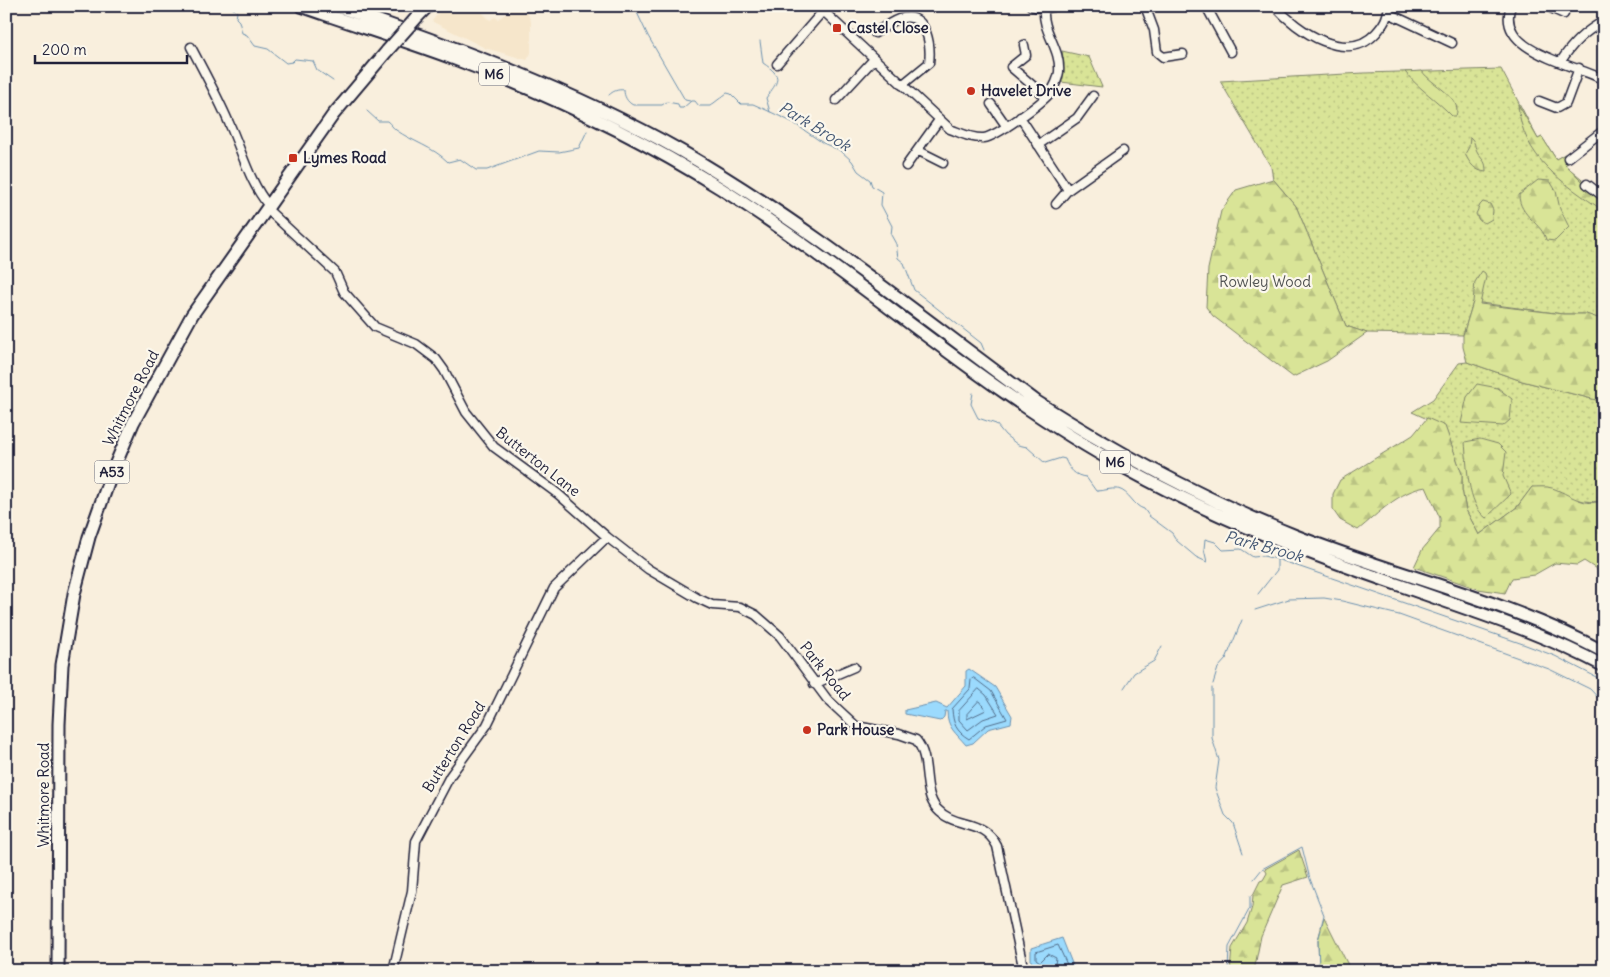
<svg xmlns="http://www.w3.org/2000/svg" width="1610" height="977" viewBox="0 0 1610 977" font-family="Delius,sans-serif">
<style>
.built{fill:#f6e6cb}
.grass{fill:url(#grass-dots);stroke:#7e8369}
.forest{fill:url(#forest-firs);stroke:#7e8369}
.water{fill:#9bdafd;stroke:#6b90af}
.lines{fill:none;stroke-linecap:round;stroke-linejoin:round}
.shore{stroke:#526c89;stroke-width:1}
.stream{stroke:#6b90af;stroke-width:1}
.minor-casing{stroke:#22223b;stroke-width:11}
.highway-casing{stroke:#22223b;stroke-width:15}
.minor{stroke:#fbf7ec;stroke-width:8}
.highway{stroke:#fbf7ec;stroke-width:11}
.highway-bridge-casing{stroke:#22223b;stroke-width:15;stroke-linecap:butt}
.highway-bridge{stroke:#fbf7ec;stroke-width:11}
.poi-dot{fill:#c8321e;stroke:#fbf7ec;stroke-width:2}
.labels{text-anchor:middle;stroke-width:4.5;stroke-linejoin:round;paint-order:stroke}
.shield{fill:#fbf7ec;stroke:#636270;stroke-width:1}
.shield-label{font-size:14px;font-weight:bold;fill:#22223b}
.poi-label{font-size:15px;font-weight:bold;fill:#22223b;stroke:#fbf7ec;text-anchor:start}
.park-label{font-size:15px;fill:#505252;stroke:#fbf7ec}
.street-label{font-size:15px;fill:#22223b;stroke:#fbf7ec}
.water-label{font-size:16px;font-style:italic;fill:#465975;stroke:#fbf7ec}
</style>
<defs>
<pattern id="grass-dots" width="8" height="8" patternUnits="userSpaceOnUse" patternTransform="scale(1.25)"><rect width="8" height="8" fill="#d9e497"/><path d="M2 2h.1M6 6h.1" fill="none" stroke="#bac383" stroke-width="1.8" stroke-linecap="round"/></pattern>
<pattern id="forest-firs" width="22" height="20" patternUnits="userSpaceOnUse" patternTransform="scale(1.25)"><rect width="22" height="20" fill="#d9e497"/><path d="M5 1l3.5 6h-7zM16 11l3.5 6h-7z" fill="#bac383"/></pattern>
</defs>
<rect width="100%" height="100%" fill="#f9efdd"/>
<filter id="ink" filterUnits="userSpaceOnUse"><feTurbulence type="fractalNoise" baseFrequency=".02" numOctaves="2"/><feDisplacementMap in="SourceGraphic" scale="10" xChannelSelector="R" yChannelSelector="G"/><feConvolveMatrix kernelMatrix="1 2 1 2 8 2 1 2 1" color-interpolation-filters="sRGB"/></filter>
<g filter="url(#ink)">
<!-- built -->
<path class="built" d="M444 6H476L490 20 495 17 498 19 517 6H524L531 21V53L527 60 485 48 435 23 432 21Z"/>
<!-- grass -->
<path class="grass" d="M1062 51 1089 57 1102 87 1061 82 1064 64Z
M1501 69 1538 139 1542 137 1556 159 1565 154 1570 161 1565 165 1604 197V321L1586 314H1563L1473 302 1463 335 1367 333 1346 326 1296 206 1273 179 1271 167 1220 81 1364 73Z
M1467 362 1522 381 1604 402V499C1590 508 1549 491 1532 487L1517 507 1479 535 1466 510 1462 490V474L1445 427 1412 412 1433 399 1459 363Z"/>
<!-- forest -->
<path class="forest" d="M1422 71C1431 85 1463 97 1456 116H1452C1437 100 1419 89 1405 72Z
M1518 104 1538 139 1542 137 1556 159 1565 154 1570 161 1565 165 1604 201V211C1563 183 1522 158 1518 104Z
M1470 137C1476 142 1474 147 1478 153 1483 162 1486 160 1486 172 1475 171 1470 164 1465 154L1469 147Z
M1273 179 1296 206 1346 326 1367 333 1327 361 1293 377 1213 316 1206 307 1208 269 1221 211 1236 190Z
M1538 180 1550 181 1556 191 1560 209 1569 227 1555 241 1546 240C1543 224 1519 216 1519 195Z
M1483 202 1490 204 1493 210 1492 219 1485 223 1479 220 1476 214 1480 205Z
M1482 271 1485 273 1486 277 1480 304 1563 314H1586L1604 320V402L1522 381 1467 362 1463 347V335L1473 302 1475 282Z
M1477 384 1498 388 1512 399 1510 420 1503 426 1461 423 1467 397Z
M1427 418 1445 426 1462 474V490L1466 510 1479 535 1517 507 1532 487C1538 487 1546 486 1552 488 1568 493 1587 510 1604 499V574L1584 561 1577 565 1555 563 1534 575 1512 578 1505 593 1478 589 1414 567 1422 550 1440 528V518L1426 487C1399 491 1379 513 1358 530L1340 520 1333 510V494L1340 480 1413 435Z
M1480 439 1498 444 1506 452 1503 476 1511 494 1486 518C1467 504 1467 464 1465 442Z
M1299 850 1308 877 1283 885 1261 936 1254 971H1230L1232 948 1247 923 1252 907 1253 895 1260 881 1263 880 1267 873 1265 869Z
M1324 917 1351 971H1319L1318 940Z"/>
<!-- water -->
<path class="water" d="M969 669 995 687 1012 716 1011 723 988 729 973 743 966 745C956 733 947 728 947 711H945L944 717 940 721 905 714V710L936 703 947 708 966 686V671Z
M1062 938 1075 971H1039L1031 961V948Z"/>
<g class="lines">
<!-- shore -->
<path class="shore" d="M974 678 991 691 1007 719 986 725 969 739C956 731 953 724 952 709L970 689 971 680Z
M979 689 986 695 998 714 983 719 968 730 959 720V711Z
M979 701 986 710 967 719V714Z
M1043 971 1045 966 1055 964 1056 958 1048 954 1040 962 1036 959V952L1058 945 1070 971"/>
<!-- stream -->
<path class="stream" d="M230 6 237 12 236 18 239 21 242 33 247 35 255 46 268 49 286 63 292 62 295 59 313 61 317 70 333 81
M634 6 648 36 685 100 690 101
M760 41 763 63C784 77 778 81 766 98L770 112
M609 95C613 91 618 89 624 90 624 96 627 102 633 105H662L667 102 678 104 679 108H683L691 101H695L699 106H710L727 93 731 94 741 104H753L762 108 792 122 823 143 841 151 852 161 858 171 870 180 872 186 882 192 881 205 892 226 891 235 896 244 898 258 904 263 914 290 981 343 984 350
M367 111 378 121H387C391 124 393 128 396 130 413 142 433 147 448 162L460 159 476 170H487L539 151 559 152 579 148 587 131
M973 393 971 404 978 418 996 424 1005 435 1018 445 1027 447 1045 463 1061 458 1065 459C1069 469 1075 476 1086 477L1096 491C1103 491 1111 488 1118 489 1130 492 1133 506 1144 509L1149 516 1172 533 1177 541 1196 557 1207 562 1204 549 1205 539 1215 542 1223 550 1241 549 1253 557 1263 556 1277 559 1523 644 1555 656 1604 681
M1258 594 1277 570V559
M1255 610 1289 599 1324 598 1342 601 1399 615 1549 669 1590 689 1604 704
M1597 636 1604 623
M1213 684 1218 668 1226 659 1242 620
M1124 688 1134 673 1154 661 1162 646
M1212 688V738L1219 760 1215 788 1225 815 1233 823 1243 853
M1254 879 1262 869 1302 847 1310 879 1324 915 1321 927
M1228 971 1229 947 1250 908V896
M1319 971 1318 940 1321 930"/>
<!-- minor casing -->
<g class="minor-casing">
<path id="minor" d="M818 6 950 129C961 133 972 139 984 138 997 136 1041 104 1050 93 1055 86 1058 79 1059 72 1061 48 1042 32 1044 9
M1031 6 1044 9 1057 6
M1145 6 1154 30 1157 52 1163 57 1183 54
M1206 6 1231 52
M1275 6C1297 31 1347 65 1376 33 1384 24 1387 19 1389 6
M1511 6C1494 52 1576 64 1604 80
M1546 6 1564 14
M1388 13 1452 43
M875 33C883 28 894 19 903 18 928 13 931 47 929 63L902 85
M1024 45 1026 55 1011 67 1046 97
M191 47C204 72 218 97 229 123 242 151 249 182 269 206
M1561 61C1573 43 1584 32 1604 21
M777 64 823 11
M836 100 874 59
M1539 101 1557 108 1566 103 1579 68
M991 104 1007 127
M1020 117 1068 190
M1038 145 1077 118 1093 96
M919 151 943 163
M1568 158 1604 130
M906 166 939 120
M1587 184 1604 197
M1056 204 1068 190 1123 151
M267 209 335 272 344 292 375 327 416 344 436 359 444 370 466 412 494 447 558 494 607 537 648 569 697 598 712 605 740 607 756 615 780 636 827 699 856 726 899 734 916 740C932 759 921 790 937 809 955 829 983 818 997 846L1024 971
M814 684 854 667
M393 971 412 891 416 841 450 776 487 725 554 588 607 537"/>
</g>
<!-- highway casing -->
<g class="highway-casing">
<path id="highway" d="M301 6C352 24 404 40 455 59 546 93 637 136 720 188 860 276 981 390 1127 469 1216 518 1309 554 1405 587 1472 611 1541 632 1604 666
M336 6C455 47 571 89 681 151 806 223 920 316 1037 402 1119 454 1205 500 1296 536 1398 576 1507 600 1604 652
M418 16 428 6
M58 971 59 724 62 665 74 594 89 537 111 475 133 423 192 315 333 115 387 51"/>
</g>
<!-- minor -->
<use href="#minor" class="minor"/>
<!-- highway -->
<use href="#highway" class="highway"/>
<!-- highway-bridge casing -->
<g class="highway-bridge-casing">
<path id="highway-bridge" d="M387 51 418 16"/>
</g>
<!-- highway-bridge -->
<use href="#highway-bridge" class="highway-bridge"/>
</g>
</g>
<!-- markers -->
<g class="poi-dot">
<rect x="832" y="23" width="10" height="10" rx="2.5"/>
<circle cx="971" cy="91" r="5"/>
<rect x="288" y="153" width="10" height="10" rx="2.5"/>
<circle cx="807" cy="730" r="5"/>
</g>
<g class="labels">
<!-- shield labels -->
<g class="shield">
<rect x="479" y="62.5" width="30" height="23" rx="4"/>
<rect x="1100" y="450.5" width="30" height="23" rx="4"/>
<rect x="94.5" y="460.5" width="35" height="23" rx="4"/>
</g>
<g class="shield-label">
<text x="494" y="79">M6</text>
<text x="1115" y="467">M6</text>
<text x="112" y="477">A53</text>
</g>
<!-- poi labels -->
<g class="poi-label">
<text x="847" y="33">Castel Close</text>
<text x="981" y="96">Havelet Drive</text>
<text x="303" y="163">Lymes Road</text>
<text x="817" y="735">Park House</text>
</g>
<!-- park labels -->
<g class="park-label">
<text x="1265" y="287">Rowley Wood</text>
</g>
<!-- street labels -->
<g class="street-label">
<text transform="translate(131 398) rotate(-63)" y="5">Whitmore Road</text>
<text transform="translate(538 462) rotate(38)" y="5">Butterton Lane</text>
<text transform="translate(825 671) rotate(51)" y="5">Park Road</text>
<text transform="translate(454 747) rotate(-58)" y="5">Butterton Road</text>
<text transform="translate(44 795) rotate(-90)" y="5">Whitmore Road</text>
</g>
<!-- water labels -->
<g class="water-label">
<text transform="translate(815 126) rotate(31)" y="6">Park Brook</text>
<text transform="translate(1264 546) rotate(15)" y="6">Park Brook</text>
</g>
</g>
<!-- margin -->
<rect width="1610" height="977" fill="none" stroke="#fbf7ec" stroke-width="25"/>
<rect x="12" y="12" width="1585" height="952" fill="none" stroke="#22223b" stroke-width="2" filter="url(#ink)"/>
<!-- scale -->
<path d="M35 55v8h152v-8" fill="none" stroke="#22223b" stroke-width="2.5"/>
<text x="42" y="55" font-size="15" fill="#22223b" stroke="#fbf7ec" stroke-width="4" paint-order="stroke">200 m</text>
</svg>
